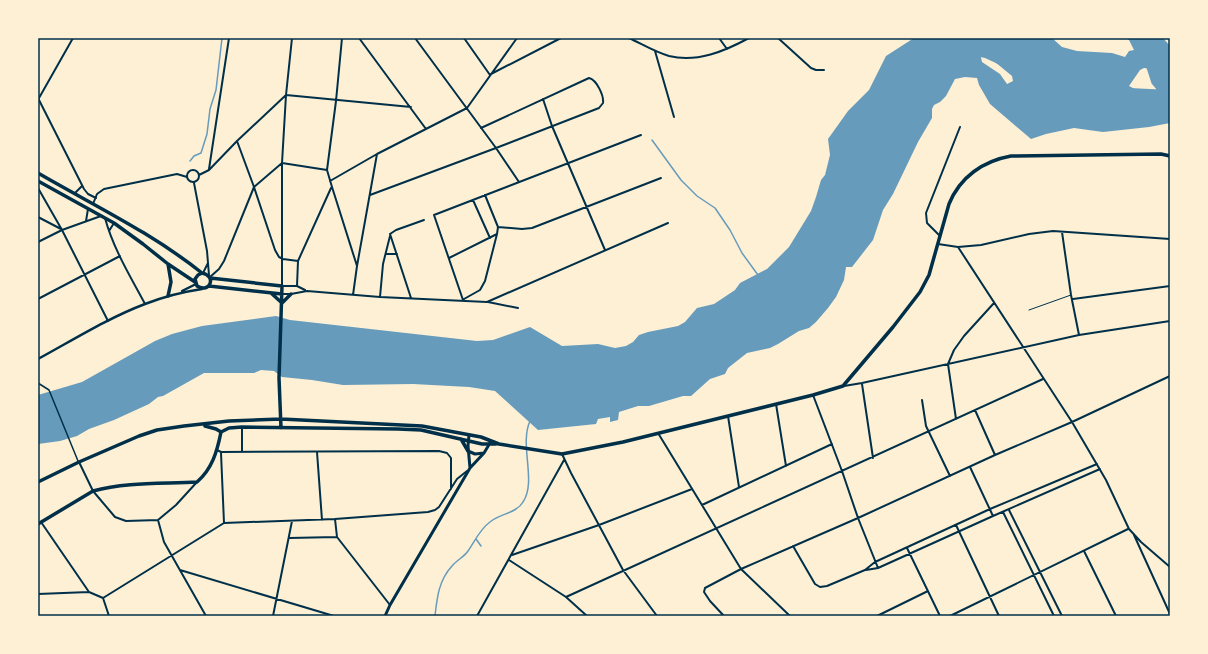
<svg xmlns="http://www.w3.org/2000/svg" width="1208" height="654" viewBox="0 0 1208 654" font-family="Figtree,sans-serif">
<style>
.water{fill:#669bbc;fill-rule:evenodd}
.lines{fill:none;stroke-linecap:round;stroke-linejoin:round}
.stream{stroke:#669bbc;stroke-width:1.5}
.river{stroke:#669bbc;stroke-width:10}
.service{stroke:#003049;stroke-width:1}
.pedestrian{stroke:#003049;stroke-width:1.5}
.minor{stroke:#003049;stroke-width:2}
.tertiary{stroke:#003049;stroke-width:2.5}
.secondary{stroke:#003049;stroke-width:3}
.primary{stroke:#003049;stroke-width:3.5}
.neatline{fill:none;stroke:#003049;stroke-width:1.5}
</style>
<rect width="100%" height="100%" fill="#fdf0d5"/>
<!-- water -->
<path class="water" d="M914 38H1052L1062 47 1077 51 1112 53 1125 57 1129 51 1134 50 1129 40 1125 38H1163L1170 46V123L1149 127 1103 132 1074 128 1046 134 1031 139 990 104 979 85 977 78 965 77 955 79 946 96 940 102 934 105 932 109V118L918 142 893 194 883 210 873 240 852 267H846L844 280 836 297 828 308 816 322 809 328 799 331 778 344 770 348 747 353 728 368 725 374 710 379 691 396H683L649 406H638L619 412 618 420 610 422V417L598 419 596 424 538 430 495 391 469 387 413 384 343 385 312 380 282 377 274 371 261 370 254 373H204L163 396 158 397 149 404 114 420 89 429 77 436 60 441 38 444V395L82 382 155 341 172 334 202 326 276 316 290 320 477 341 493 340 530 327 562 346 598 344 615 348 626 346 633 342 639 335 648 332 678 326 685 322 697 308 714 304 735 290 740 283 767 269 789 247 811 211 816 197 821 180 825 175 830 155 828 139 848 111 869 90 886 56ZM979 49 984 51 995 62 1012 76 1013 81 1007 84 1000 74 982 62ZM1144 68C1157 69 1160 82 1165 92 1153 99 1140 92 1129 86L1140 70Z"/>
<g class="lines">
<!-- stream -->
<path class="stream" d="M652 140 681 180 697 196 715 208 730 230 742 253 758 275
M190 161 194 156 201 153 207 134 210 109 216 90 222 38
M476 539 481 546
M435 616C437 597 439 580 452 566 457 560 464 557 468 551 475 541 480 529 490 522 499 514 517 513 523 502 537 481 519 445 530 421"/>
<!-- river -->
<path class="river" d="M1141 38 1146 50 1156 81 1167 94
M967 49 986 53 999 59
M1129 93 1170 95"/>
<!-- service -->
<path class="service" d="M1029 310 1071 295"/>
<!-- pedestrian -->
<path class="pedestrian" d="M38 383 49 390 78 461"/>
<!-- minor -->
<path class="minor" d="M292 38 286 95 282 163V286H297L305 290
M342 38 336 101 327 170 332 187 357 266
M359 38 426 129
M415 38 496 148 519 182
M464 38 490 75
M629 38C642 44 655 52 669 56 697 63 725 51 749 38
M719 38 727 49
M778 38 811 68 816 70H824
M655 51 674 117
M491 74 561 38
M38 98 84 189 88 194 96 198
M39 98 73 38
M543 99 552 126 605 250
M237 141 254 187 275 250 279 257 283 259
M282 163 327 170
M209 169 229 38
M187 176a6 6 0 1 1 12 0a6 6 0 1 1-12 0Z
M199 175 209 170 237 141 286 95 411 107
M330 181 377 154 467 108 517 38
M194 183 207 251 209 275
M38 188 62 230 108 321
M75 193 82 186
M370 195 496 148 599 108 603 103C604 96 597 80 589 78L481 128
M473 200 490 238
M93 204 97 194 104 189 177 174 187 177
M38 217 61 229
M105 218C113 248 130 276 145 304
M86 221 88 209
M498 227 522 229 532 228 661 178
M109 231 114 223
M1062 232 1071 295 1079 335
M390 234 411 298
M390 234 396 230 424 220
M940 236 927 223 926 213 960 127
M38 242 62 230 101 216
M938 244 958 247 981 245 1029 234 1053 231 1170 239
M958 247 1072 422 1106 480 1129 529 1141 542 1170 567
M386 254H397
M449 258 497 234
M283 259 298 261
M203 273 208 263
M210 277 219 269 224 261 254 187 282 163
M297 286 298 261 331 188
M282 294H291L307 291 380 297 487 302 668 223
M353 295 357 266 377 154
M380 297 383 264 390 236
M38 299 120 256
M464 299 480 290 485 281 497 234 498 227 485 195
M1073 299 1170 286
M463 300 434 215 641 135
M488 302 518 308
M862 384 873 458
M844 386 862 383 1079 335 1170 321
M813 395 842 471 858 518 878 568
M922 400 926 426 950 476
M776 404 786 466
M975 410 995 455
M728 416 739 487
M956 419 948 364 954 350 964 336 994 303
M658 433 741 569 790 616
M217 450 221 452 439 451 447 453 451 458V489
M242 451V427
M317 452 322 520
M221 453 224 523
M562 454 571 473 623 570 657 616
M79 462 93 491 115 517 126 521 158 520 176 505 197 482
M970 467 993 516
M702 505 832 444
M1009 510 1062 616
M1003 512 1054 616
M335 519 337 537 390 605
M158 520 164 542 206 616
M41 522 89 592
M956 525 999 616
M1134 535 1170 614
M289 538 337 537
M793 546 815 584 820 587 827 586 865 570 875 562 990 509 1097 464
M907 548 940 616
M1084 551 1116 616
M512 555 599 525 692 489
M509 560 566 597 587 616
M180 570 334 616
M866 570 878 568 993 516 1100 469
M38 594 89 592 103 598
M566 597 1043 379
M103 598 224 523 335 519 428 512 435 510 439 507 457 479 467 471
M103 598 109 616
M273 616 292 521
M477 616 564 460
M724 616 710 601 704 592 705 588 741 569 858 518 995 455 1072 422 1170 376
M877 616 928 591
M950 616 1128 529"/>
<!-- tertiary -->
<path class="tertiary" d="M182 291 196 284
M38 359C73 340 108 318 145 304 163 297 182 292 202 289"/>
<!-- secondary -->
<path class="secondary" d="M469 435 468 446 470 468
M468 451 475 454 484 453
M385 616 390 605 470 468 484 453 490 443"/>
<!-- primary -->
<path class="primary" d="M38 173C93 205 152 233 202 273 217 276 210 294 197 286L195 279 198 275 202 273
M38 181 114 223 143 244 168 264 195 282
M210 278 282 286 279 378 281 428
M209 286 282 294
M271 293 282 303
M168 296 171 282 168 264
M282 303 291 294
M205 426 216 429 221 432
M221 432 229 428 242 427 398 429 421 430 482 444H496
M461 439 468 451
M38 482 79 462 139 436 157 430 184 426 229 421 281 419 422 426 481 437 499 444 562 454 623 442 813 395 843 386 893 327 920 292 929 275 949 204C960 177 983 161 1011 156L1161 154 1170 156
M38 524 93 491C126 482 163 484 197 482 212 469 217 452 221 432"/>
</g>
<!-- border -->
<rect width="1208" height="654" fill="none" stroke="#fdf0d5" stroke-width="78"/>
<rect x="39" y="39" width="1130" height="576" class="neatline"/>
</svg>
